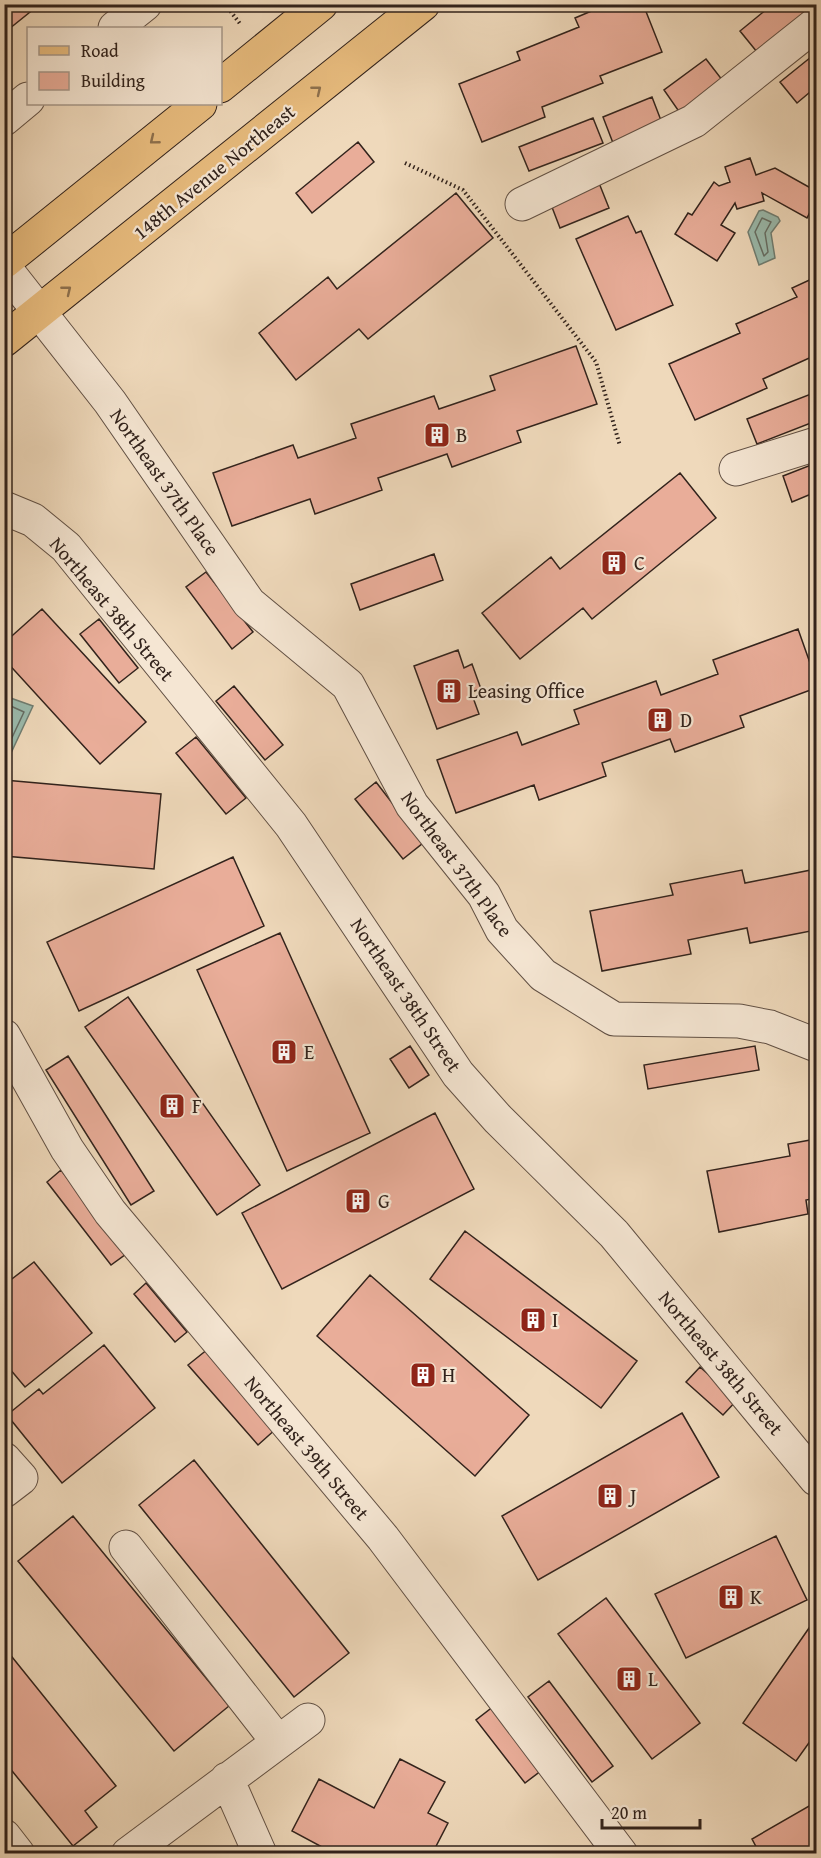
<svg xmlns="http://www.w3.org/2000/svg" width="821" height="1858" viewBox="0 0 821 1858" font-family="'Gentium Book Plus',serif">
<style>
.water{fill:#9abaac;stroke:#707e72;stroke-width:1.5}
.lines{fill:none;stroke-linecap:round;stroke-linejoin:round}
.shore{stroke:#666e64;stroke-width:1.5}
.building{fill:#e9ad99;stroke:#32231c;stroke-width:1.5}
.minor-casing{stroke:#615044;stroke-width:35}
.major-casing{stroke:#32231c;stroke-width:35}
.path{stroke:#32231c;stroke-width:4;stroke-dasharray:1.5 3;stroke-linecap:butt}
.minor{stroke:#f5e6d3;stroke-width:33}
.major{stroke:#e8bc7e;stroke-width:33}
.oneway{stroke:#8d704d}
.labels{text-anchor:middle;stroke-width:4.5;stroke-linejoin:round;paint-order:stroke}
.street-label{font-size:20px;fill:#32231c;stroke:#f5e6d3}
.poi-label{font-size:20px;fill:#32231c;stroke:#f5e6d3;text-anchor:start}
</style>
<rect width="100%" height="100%" fill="#efd9bb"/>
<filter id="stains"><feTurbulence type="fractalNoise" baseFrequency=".00333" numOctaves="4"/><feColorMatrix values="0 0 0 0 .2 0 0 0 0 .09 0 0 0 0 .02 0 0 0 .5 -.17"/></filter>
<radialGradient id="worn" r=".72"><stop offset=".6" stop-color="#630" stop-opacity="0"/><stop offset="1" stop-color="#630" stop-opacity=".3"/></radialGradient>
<!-- water -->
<path class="water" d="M763 210 778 217 780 221 771 233 775 258 759 265 748 232 759 211Z
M5 696 33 706 11 753 5 751Z"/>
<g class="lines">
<!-- shore -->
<path class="shore" d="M762 218 771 222 765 233 768 252 764 256 755 232Z
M4 703 24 712 9 744 4 746"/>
</g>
<!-- building -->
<path class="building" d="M4 4H40L4 33Z
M608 4H643L662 52 600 76 603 83 542 107 545 117 482 142 459 84 520 60 517 52 579 27 575 18Z
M773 4H816L757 52 740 31Z
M816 53V87L797 103 780 82Z
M706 59 723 81 680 113 664 90Z
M652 97 662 123 613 143 603 117Z
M593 118 603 143 529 171 519 147Z
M358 142 374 162 312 213 296 193Z
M750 158 756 175 775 168 816 191V200L807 218 762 193 764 201 737 209 735 203 721 225 735 233 717 261 675 234 688 213 692 215 714 182 719 186 730 182 725 167Z
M599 183 609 208 560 228 550 202Z
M456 193 493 238 368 339 359 329 296 380 259 333 328 277 337 289Z
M628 216 636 233 641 231 673 305 616 330 576 239Z
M816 277V355L763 379 767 388 695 420 669 364 740 333 736 324 797 297 792 288Z
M576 346 597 404 517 431 521 442 452 467 447 454 378 478 382 490 315 514 310 499 232 526 213 473 293 445 298 458 356 438 351 424 434 396 439 409 495 390 490 376Z
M816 392V421L757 444 747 419Z
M816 463V492L792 502 783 476Z
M680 473 716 518 592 619 583 608 520 659 482 613 551 557 560 569Z
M434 554 443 580 360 610 351 584Z
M206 572 253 632 232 649 186 587Z
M42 609 146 722 100 764 4 659V643Z
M99 619 138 668 119 683 80 634Z
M798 629 816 680V688L740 716 744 727 675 752 670 739 602 763 606 776 539 800 534 785 456 813 437 760 517 732 522 745 579 724 574 710 656 681 661 695 718 674 713 660Z
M458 650 464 668 472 664 481 689 471 692 479 714 437 729 414 666Z
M234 686 283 745 265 760 216 701Z
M196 737 246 798 226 814 176 753Z
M4 780 161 794 154 869 4 856Z
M376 782 423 843 403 859 355 799Z
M233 857 264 926 79 1011 47 942Z
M816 869V930L750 943 747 928 688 940 691 954 602 971 590 911 673 895 670 884 742 870 745 883Z
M280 933 370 1133 287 1171 197 970Z
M128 997 260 1185 217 1215 85 1027Z
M410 1046 429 1075 409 1088 390 1059Z
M755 1046 759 1070 648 1089 644 1065Z
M68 1056 154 1191 131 1205 46 1070Z
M435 1113 474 1189 282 1289 242 1213Z
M816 1139V1198L806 1200 808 1214 719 1232 707 1171 790 1156 788 1144Z
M61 1170 126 1254 111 1265 47 1182Z
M465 1231 637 1361 601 1408 430 1279Z
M34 1262 92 1333 25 1387 4 1362V1285Z
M370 1275 529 1415 475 1476 317 1336Z
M146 1283 187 1332 175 1342 134 1294Z
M104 1345 155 1408 62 1483 7 1415 39 1389 43 1394Z
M208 1349 277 1428 258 1445 188 1365Z
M700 1367 737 1400 723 1415 686 1382Z
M682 1413 719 1477 538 1580 502 1516Z
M194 1460 349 1653 294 1697 139 1505Z
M73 1516 229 1706 174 1751 18 1561Z
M776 1536 807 1600 686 1658 655 1594Z
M606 1598 700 1723 652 1759 558 1634Z
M816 1618V1733L796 1761 743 1723Z
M4 1647 116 1786 85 1811 97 1827 73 1846 4 1761Z
M549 1681 613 1766 592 1782 528 1697Z
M494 1706 542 1770 525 1783 476 1720Z
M400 1759 445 1782 428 1813 448 1823 432 1854H335L292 1831 319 1779 374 1808Z
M816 1802V1854H760L752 1839Z"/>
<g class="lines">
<!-- minor casing -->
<g class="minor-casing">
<path id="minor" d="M115 28 145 4
M4 119 28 99
M522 204 694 121 816 24
M4 267 110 402 249 603 348 685 412 805 484 895 502 930 543 975 614 1019 739 1021 770 1027 816 1045
M736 469 816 444
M4 508 33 520 66 547 291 825 458 1074 498 1119 614 1234 816 1479
M4 1036 67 1149 110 1212 383 1538 621 1854
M4 1459 21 1478 4 1491
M126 1547 278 1742
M227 1779 260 1854
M4 1836 18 1854
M128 1854 308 1720"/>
</g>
<!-- major casing -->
<g class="major-casing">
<path id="major" d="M220 86 321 4
M4 262 200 104
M4 340 423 4"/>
</g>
<!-- path -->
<path class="path" d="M225 4 241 25
M405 163 463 190 596 362 620 446"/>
<!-- minor -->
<use href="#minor" class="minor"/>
<!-- major -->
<use href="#major" class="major"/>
</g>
<!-- one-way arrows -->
<defs><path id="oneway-chevron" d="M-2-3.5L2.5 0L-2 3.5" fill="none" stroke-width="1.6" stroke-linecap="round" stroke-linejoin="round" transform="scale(1.5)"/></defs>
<g class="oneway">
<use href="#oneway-chevron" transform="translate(317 90) rotate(-39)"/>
<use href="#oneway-chevron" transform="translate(154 140) rotate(141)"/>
<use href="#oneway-chevron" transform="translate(67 290) rotate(-39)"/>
</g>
<!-- icons -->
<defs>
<g id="building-square" transform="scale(1.35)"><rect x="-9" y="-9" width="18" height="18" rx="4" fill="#8f2418" stroke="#f5e6d3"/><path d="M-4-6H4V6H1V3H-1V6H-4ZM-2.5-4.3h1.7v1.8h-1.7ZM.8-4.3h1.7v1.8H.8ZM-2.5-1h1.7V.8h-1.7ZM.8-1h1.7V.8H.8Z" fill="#fff"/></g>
</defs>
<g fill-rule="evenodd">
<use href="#building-square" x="437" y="435"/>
<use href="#building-square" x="614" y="563"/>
<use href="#building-square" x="449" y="691"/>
<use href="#building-square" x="660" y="720"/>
<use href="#building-square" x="284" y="1052"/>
<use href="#building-square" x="172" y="1106"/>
<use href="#building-square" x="358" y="1201"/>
<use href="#building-square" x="533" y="1320"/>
<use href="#building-square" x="423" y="1375"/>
<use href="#building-square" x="610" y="1496"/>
<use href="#building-square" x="731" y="1597"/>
<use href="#building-square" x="629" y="1679"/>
</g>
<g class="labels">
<!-- street labels -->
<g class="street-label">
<text transform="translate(214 172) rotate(-39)" y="7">148th Avenue Northeast</text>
<text transform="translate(165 482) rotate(55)" y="7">Northeast 37th Place</text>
<text transform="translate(112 609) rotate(50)" y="7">Northeast 38th Street</text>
<text transform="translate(457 864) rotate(54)" y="7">Northeast 37th Place</text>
<text transform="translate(406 995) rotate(56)" y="7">Northeast 38th Street</text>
<text transform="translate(721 1363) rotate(50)" y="7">Northeast 38th Street</text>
<text transform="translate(307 1448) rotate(50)" y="7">Northeast 39th Street</text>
</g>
<!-- poi labels -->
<g class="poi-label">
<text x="456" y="442">B</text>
<text x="634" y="570">C</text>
<text x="468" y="698">Leasing Office</text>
<text x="680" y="727">D</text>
<text x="304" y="1059">E</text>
<text x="192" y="1113">F</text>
<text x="378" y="1208">G</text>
<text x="552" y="1327">I</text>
<text x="442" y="1382">H</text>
<text x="630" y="1503">J</text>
<text x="750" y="1604">K</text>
<text x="648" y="1686">L</text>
</g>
</g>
<!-- margin -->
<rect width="821" height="1858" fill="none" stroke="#efd9bb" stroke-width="24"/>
<rect x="6" y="6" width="809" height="1846" fill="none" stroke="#32231c" stroke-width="3"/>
<rect x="12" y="12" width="797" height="1834" fill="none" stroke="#32231c" stroke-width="1.5"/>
<!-- legend -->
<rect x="27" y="27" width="195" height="78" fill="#f5e6d3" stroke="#a7988a" stroke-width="1.5"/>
<rect x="39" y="46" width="30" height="9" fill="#e8bc7e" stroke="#a7988a" stroke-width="1.5"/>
<text x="81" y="57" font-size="18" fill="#32231c">Road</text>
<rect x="39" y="72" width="30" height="18" fill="#e9ad99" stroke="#a7988a" stroke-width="1.5"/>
<text x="81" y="87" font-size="18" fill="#32231c">Building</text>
<!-- scale -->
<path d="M602 1819v9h98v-9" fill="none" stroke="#32231c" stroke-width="3"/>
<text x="611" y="1819" font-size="18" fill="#32231c" stroke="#f5e6d3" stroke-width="4.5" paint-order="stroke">20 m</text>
<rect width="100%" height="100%" filter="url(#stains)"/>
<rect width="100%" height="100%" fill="url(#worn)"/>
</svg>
